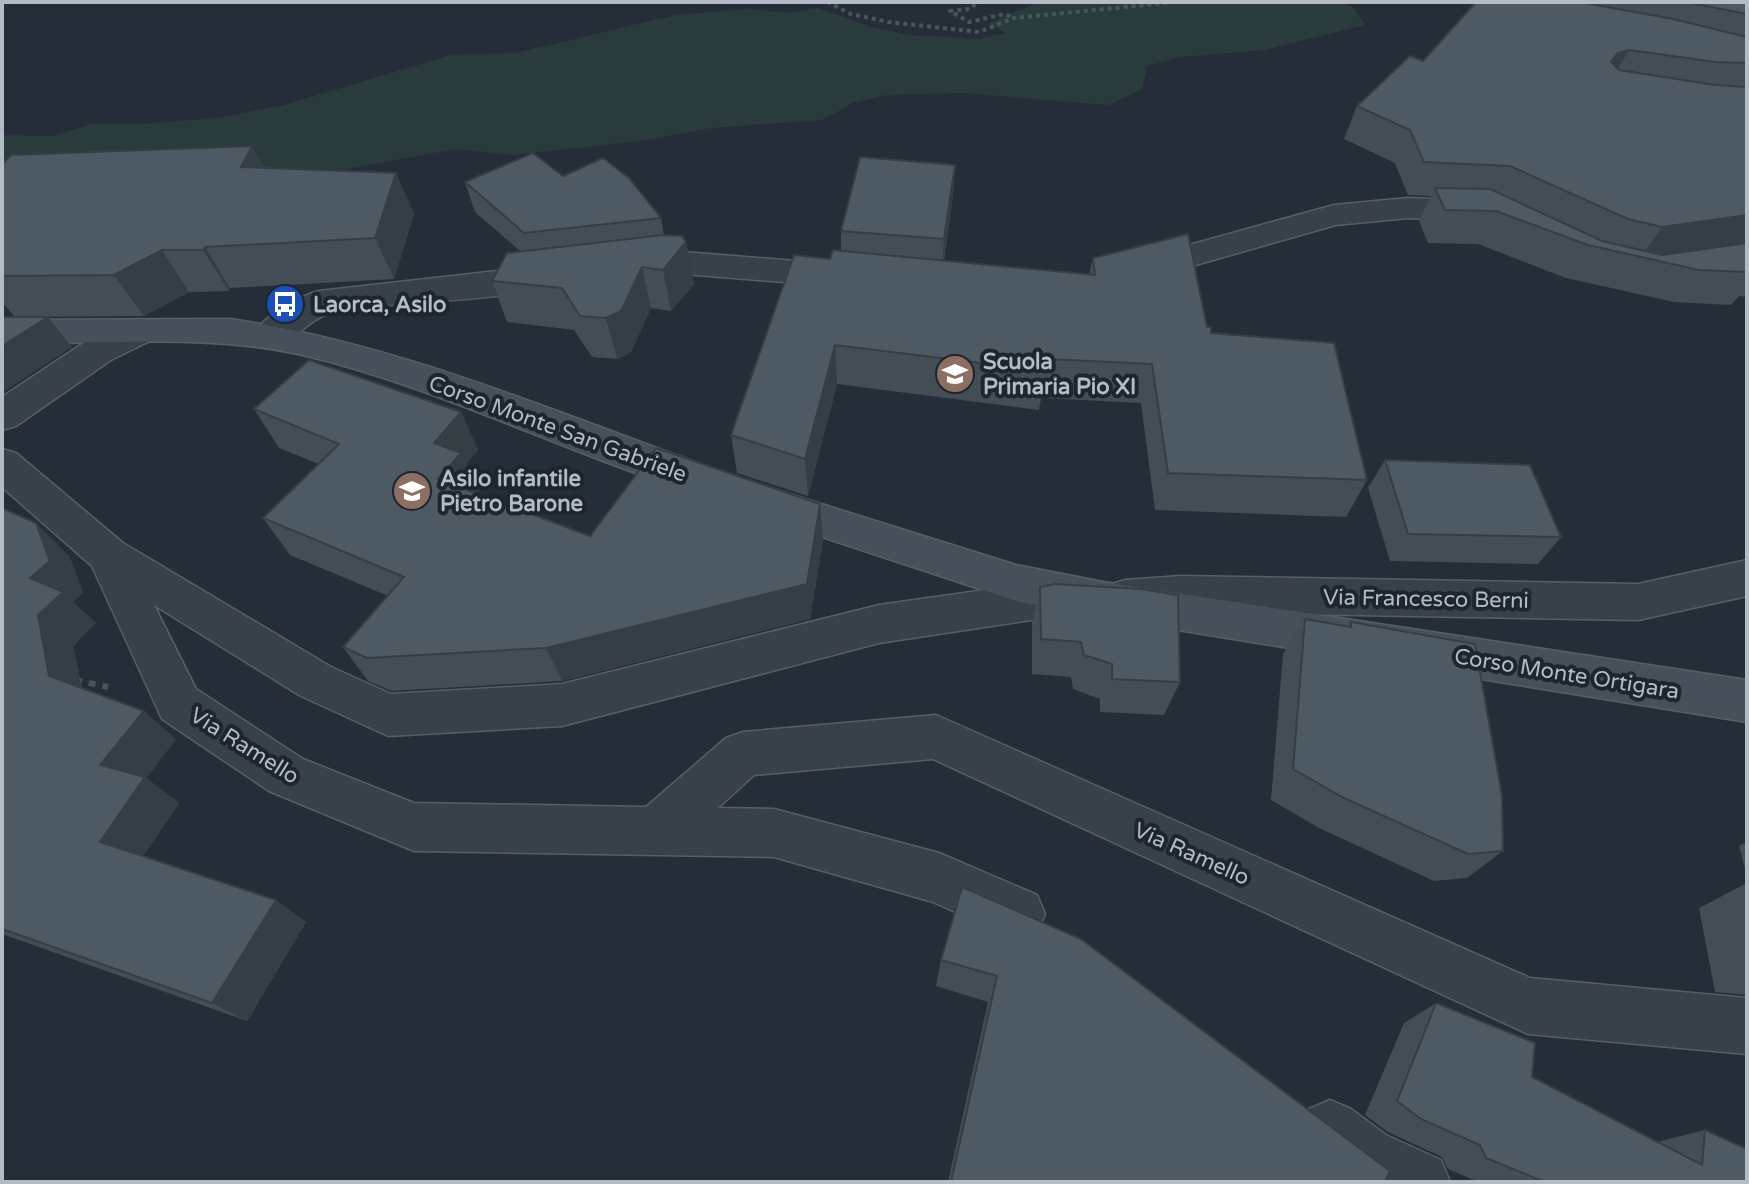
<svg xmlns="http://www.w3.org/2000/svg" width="1749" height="1184" viewBox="0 0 1749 1184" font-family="'Varela Round',sans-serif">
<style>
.green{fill:#293c3b}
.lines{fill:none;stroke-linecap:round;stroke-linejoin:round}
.street-casing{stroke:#565e66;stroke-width:3}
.secondary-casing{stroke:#565e66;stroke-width:3}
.path-far1{stroke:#465758;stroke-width:4;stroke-dasharray:4 4;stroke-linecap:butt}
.path{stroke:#465758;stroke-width:6;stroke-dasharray:7 7;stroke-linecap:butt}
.street{fill:#384049;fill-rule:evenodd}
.secondary{fill:#46505b;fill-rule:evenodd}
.wall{fill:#424d55}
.shaded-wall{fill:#363e45}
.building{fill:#4d5963;stroke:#363e45;stroke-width:2}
.labels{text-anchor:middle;stroke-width:8;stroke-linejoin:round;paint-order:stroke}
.poi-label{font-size:22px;font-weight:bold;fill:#b3bbc4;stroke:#1d252d;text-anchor:start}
.street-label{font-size:22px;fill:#b3bbc4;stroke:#1d252d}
</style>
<rect width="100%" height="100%" fill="#252e38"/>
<!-- green -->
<path class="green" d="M1040 2H1344L1352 7 1366 25 1264 50 1181 57 1147 66 1142 89 1108 105 963 93 887 95 853 103 822 120 711 128 641 141 512 155 455 149 334 171 2 200V135L51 136 93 124H141L219 118 284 105 451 55 516 53 675 15 748 9 791 13 818 8 872 27 911 35 979 39 1005 33 989 23Z"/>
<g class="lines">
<!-- street casing -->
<g class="street-casing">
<path id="street" d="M1408 198 1483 201 1495 204 1499 211 1495 218 1483 221 1408 218 1336 225 1136 282 1124 279 1119 271 1124 263 1334 205Z
M671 251 846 265 858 268 863 276 858 284 846 287 671 273 632 278 620 275 615 267 620 259Z
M551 265 563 268 568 276 563 284C489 304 408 298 332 313 303 319 291 354 257 345L252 336C263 317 297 297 319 291Z
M139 319 152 322 157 331 152 340 111 360 16 426 2 430V397L85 342Z
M2 449 16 453 123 543 331 667 391 694 562 684 879 605 1077 577 1093 582 1099 595 1093 608 1077 613 879 643 562 726 388 736 299 695 154 605 196 689 303 759 414 803 646 807 726 738 743 732 936 715 1530 978 1747 998V1054L1528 1034 933 759 754 775 718 808 774 809 939 853 1037 895 1045 914 1037 933 1018 940 933 902 774 857 414 851 269 791 162 719 92 566 2 487Z
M1747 560V596L1638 620 1181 612 1125 616 1109 611 1103 598 1109 585 1125 580 1181 576 1638 584Z
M1330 1100 1351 1109 1386 1135 1441 1160 1450 1182H1353C1328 1170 1311 1155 1300 1130L1309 1109Z"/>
</g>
<!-- secondary casing -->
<g class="secondary-casing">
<path id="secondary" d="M230 319C399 344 558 413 717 470L723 481 717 492 703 496C567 454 437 386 298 354 209 334 95 344 2 344V320Z
M764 486 1016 565 1103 582 1747 680V722L1103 618 1016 601 749 513 743 502 749 491Z"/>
</g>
<!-- path-far1 -->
<path class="path-far1" d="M827 2 851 14 888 22 979 32 1014 18 1175 2
M971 2 977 3 970 9 950 11 969 22 1005 14 1014 18"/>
<!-- path -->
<path class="path" d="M75 680 108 687"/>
<!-- street -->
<use href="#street" class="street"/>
<!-- secondary -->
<use href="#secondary" class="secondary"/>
</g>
<!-- wall -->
<path class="wall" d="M1476 2H1747V297L1739 296 1731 305 1674 302 1566 278 1478 244 1428 243 1419 221 1431 196 1408 195 1395 163 1344 139 1357 106 1423 61Z
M252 146 263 168 396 173 414 214 394 279 230 288 229 291 189 292 144 316 15 317 2 302V164Z
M955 165 953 195 944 261 1089 275 1093 258 1207 327 1211 333 1367 480 1346 517 1155 510 1141 403 1041 398 1039 410 837 384 808 496 737 473 731 435 830 259 841 251V231Z
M563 176 661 218 664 235 694 284 671 311 651 308 631 352 617 359 592 357 574 330 507 322 492 281 520 251 475 212 465 182Z
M254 409 461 412 478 450 466 464 479 490 476 493 590 536 820 504 823 540 810 619 562 681 392 691 368 681 343 647 388 596 290 555 263 518 319 464 279 448Z
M1385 460 1561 537 1538 564 1390 561 1368 488Z
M2 508 69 556 83 592 73 602 96 623 73 646 82 688 176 739 146 778 179 803 143 856 306 922 247 1021 2 934Z
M1040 587 1180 682 1164 715 1100 712V699L1073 689 1071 677 1032 674V623Z
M1305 619 1348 627 1351 622 1503 851 1467 878 1434 881 1319 828 1271 800 1283 654Z
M1747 842V876L1739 846Z
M1745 884H1747V995L1715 992 1699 908Z
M962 887 1385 1182H948L988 1002 936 986 941 960Z
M1436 1003 1532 1077 1657 1142 1705 1130 1747 1182H1479L1448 1169 1442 1157 1388 1132 1365 1115 1404 1023Z"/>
<!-- shaded-wall -->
<path class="shaded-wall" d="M1629 50 1610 82 1611 62 1618 53Z
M252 146 274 188 241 167Z
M955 165 953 195 942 269 944 239Z
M396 173 414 214 394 279 375 238Z
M1747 215V243L1648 259 1641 257 1662 227Z
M686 242 694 284 671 311 663 270Z
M205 247 230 288 229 291 203 250Z
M162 250 189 292 144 316 114 275Z
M642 267 651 308 631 352 617 359 606 318Z
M48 317 72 347 2 393V346Z
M835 345 837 384 808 496 805 459Z
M461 412 478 450 466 464 479 490 457 516 438 479 434 443Z
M820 504 823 540 810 619 562 681 546 648Z
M36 523 69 556 83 592 73 602 96 623 73 646 85 705 49 676 30 578Z
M144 711 176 739 146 778 179 803 137 865 100 842V765Z
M276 900 306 922 247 1021 212 1003Z"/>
<!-- building -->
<path class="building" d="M1476 2H1580L1673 19 1747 37V63L1716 62 1629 50 1618 53 1611 62 1619 70 1715 85 1747 87V215L1662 227 1628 219 1510 166 1424 162 1410 130 1357 106 1410 56 1423 61Z
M1686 2H1747V14Z
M252 146 241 167 396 173 375 238 205 247 203 250H162L114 275 2 276V164L11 155Z
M533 153 563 176 603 158 629 178 661 218 524 233 465 182Z
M860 157 955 165 944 239 841 231Z
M1435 188 1490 189 1602 241 1662 255 1747 243V272L1699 270 1588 245 1496 211 1445 210Z
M1188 234 1207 327H1211V333L1334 343 1367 480 1168 473 1152 364 1047 359 1046 371 835 345 805 459 731 435 794 255 830 259 833 250 1095 275 1093 258Z
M663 235 682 236 686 242 663 270 642 267 621 311 606 318 580 316 562 288 492 281 507 253Z
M2 317H48L2 346Z
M309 360 461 412 434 443 461 453 438 479 590 536 656 448 820 504 807 584 546 648 367 658 343 647 404 577 263 518 339 444 254 409Z
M1385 460 1530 465 1561 537 1408 534Z
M2 508 36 523 50 561 30 578 63 592 38 615 49 676 144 711 100 765 145 777 100 842 276 900 212 1003 2 929Z
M1055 584 1141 589 1178 595 1180 682 1112 679V664L1084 655 1081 642 1041 639 1040 587Z
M1305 619 1351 627V622L1475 644 1502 795 1503 851 1468 854 1344 798 1293 769Z
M962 887 1081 939 1390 1171 1385 1182H951L997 976 941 960Z
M1436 1003 1535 1043 1532 1077 1702 1165 1705 1130 1747 1149V1182H1545L1486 1158 1480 1145 1421 1119 1397 1101Z"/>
<!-- icons -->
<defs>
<g id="bus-disc" transform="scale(2)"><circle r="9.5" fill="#1a4fb4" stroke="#1d252d"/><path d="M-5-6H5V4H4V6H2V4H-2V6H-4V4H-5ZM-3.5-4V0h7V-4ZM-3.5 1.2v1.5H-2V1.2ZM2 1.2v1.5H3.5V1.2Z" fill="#fff"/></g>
<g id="school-disc" transform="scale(2)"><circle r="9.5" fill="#8d6e63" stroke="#1d252d"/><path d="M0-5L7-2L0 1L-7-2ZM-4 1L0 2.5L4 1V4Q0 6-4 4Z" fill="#fff"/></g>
</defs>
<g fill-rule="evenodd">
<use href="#bus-disc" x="285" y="304"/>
<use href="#school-disc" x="955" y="374"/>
<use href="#school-disc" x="412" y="491"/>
</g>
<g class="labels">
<!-- poi labels -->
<g class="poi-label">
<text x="313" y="312">Laorca, Asilo</text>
<text x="983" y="369">Scuola<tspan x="983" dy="25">Primaria Pio XI</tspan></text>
<text x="440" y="486">Asilo infantile<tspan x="440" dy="25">Pietro Barone</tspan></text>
</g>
<!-- street labels -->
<g class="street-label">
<text transform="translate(558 428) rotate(20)" y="8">Corso Monte San Gabriele</text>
<text transform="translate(1426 598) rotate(1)" y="8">Via Francesco Berni</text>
<text transform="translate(1567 673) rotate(9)" y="8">Corso Monte Ortigara</text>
<text transform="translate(245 745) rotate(32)" y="8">Via Ramello</text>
<text transform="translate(1192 853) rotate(24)" y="8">Via Ramello</text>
</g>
</g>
<!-- border -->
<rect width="1749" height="1184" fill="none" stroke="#b3bbc4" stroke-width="8"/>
</svg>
